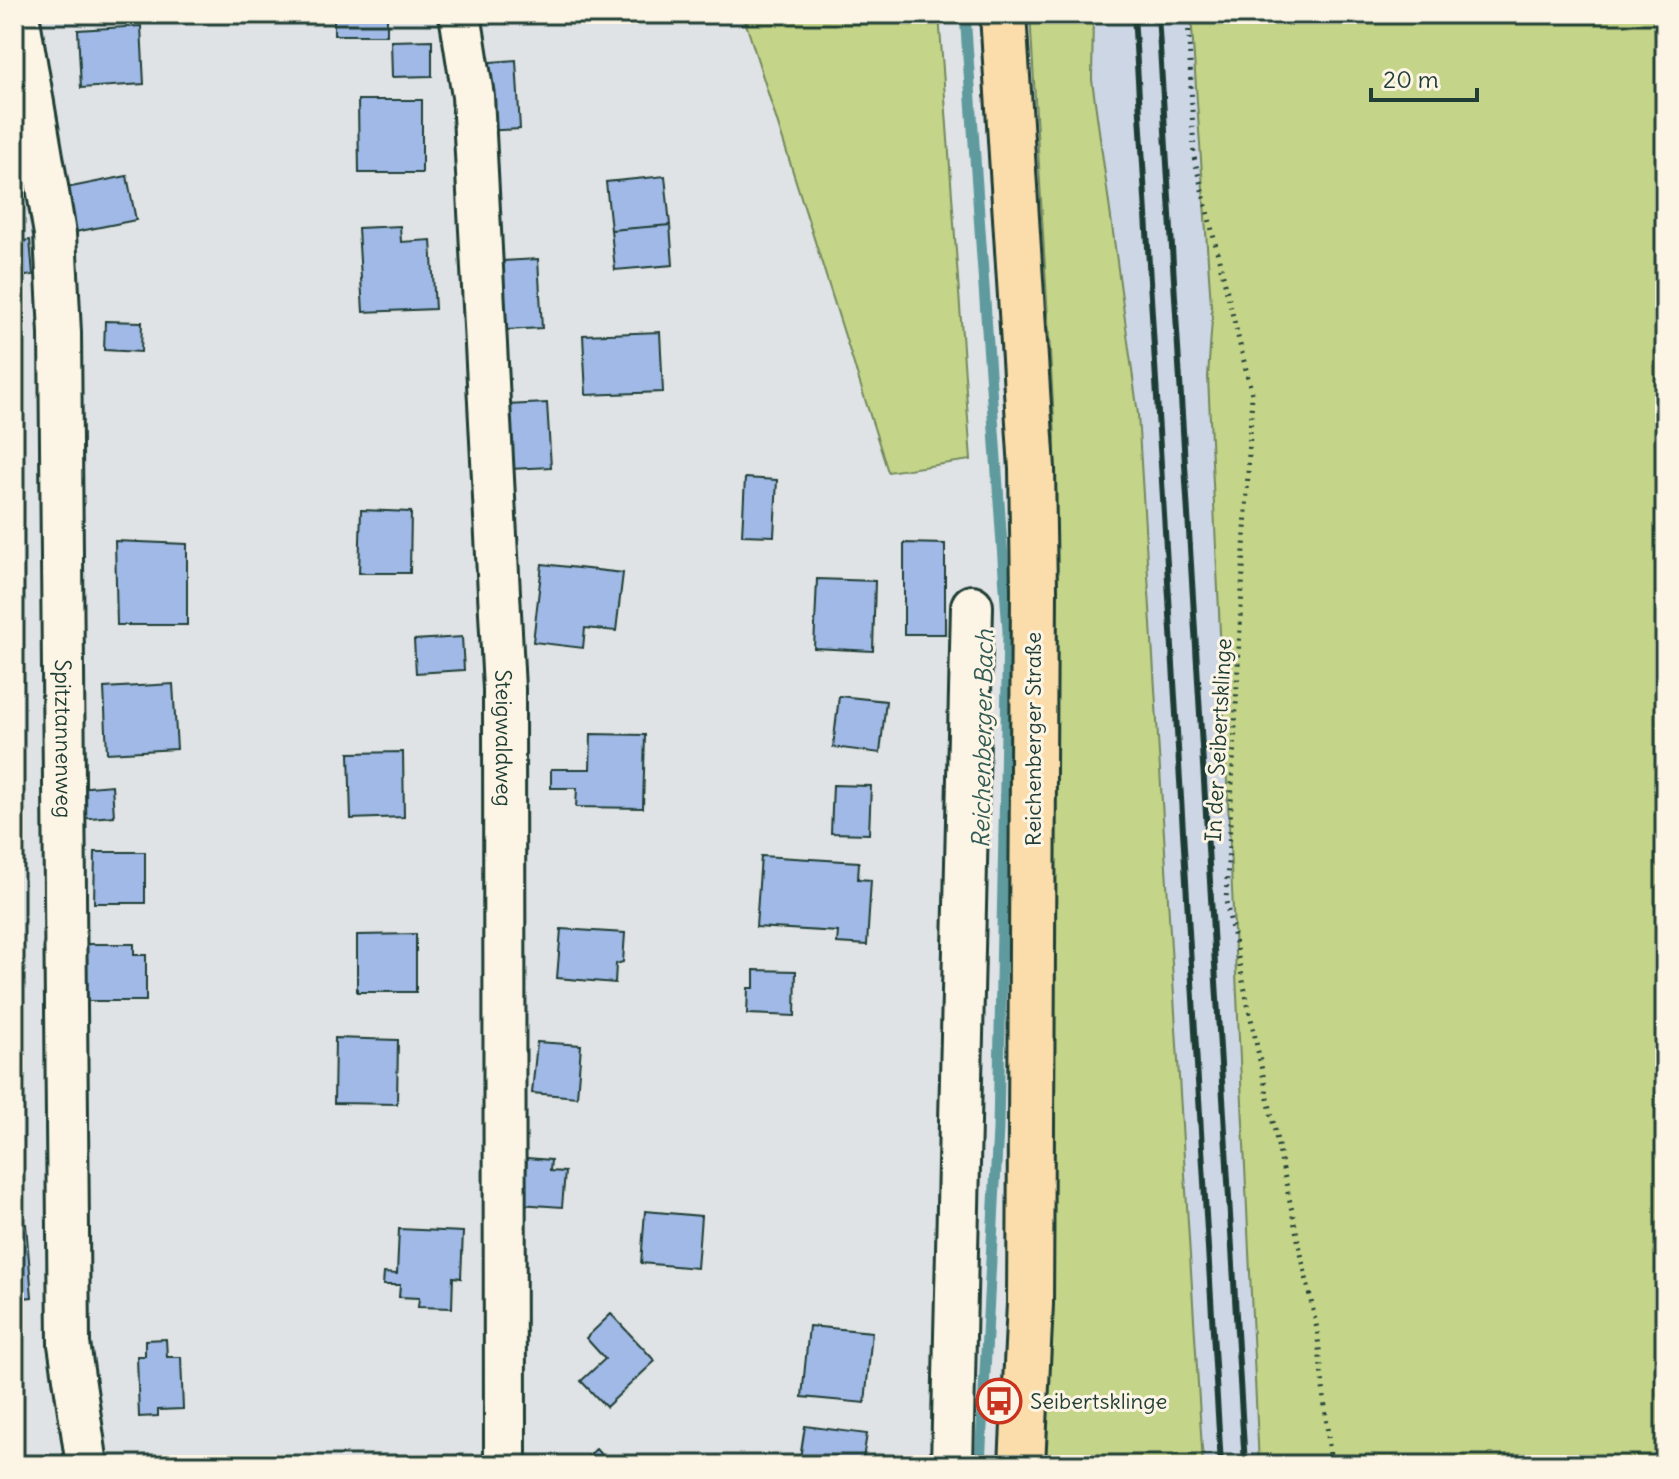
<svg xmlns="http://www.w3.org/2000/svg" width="1679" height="1479" viewBox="0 0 1679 1479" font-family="Delius,sans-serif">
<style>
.built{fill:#cdd6e5}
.green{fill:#c4d489;stroke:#72885e;stroke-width:2}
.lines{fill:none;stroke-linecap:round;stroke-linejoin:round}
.stream{stroke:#5f9a9e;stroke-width:11}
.building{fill:#a0b9e6;stroke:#1f3d34;stroke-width:2}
.minor-casing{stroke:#1f3d34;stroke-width:46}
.major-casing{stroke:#1f3d34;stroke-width:50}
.path{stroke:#1f3d34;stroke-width:5;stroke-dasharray:2 6;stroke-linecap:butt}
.minor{stroke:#fcf5e5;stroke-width:40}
.major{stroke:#faddab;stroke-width:44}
.rail{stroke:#1f3d34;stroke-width:6}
.labels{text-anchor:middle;stroke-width:6;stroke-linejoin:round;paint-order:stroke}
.street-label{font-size:22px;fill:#1f3d34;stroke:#fcf5e5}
.poi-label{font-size:22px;fill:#1f3d34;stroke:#fcf5e5;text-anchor:start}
.water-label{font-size:24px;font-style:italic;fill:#345c57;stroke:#fcf5e5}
</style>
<rect width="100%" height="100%" fill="#e0e3e5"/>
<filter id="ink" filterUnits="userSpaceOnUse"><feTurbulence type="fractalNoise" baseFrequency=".0125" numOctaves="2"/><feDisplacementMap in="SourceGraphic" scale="16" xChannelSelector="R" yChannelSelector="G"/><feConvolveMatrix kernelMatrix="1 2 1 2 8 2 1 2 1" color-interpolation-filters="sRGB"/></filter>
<g filter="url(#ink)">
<!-- built -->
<path class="built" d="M1093 14H1191L1212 319 1208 377 1259 1465H1203L1138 414 1092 80Z"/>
<!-- green -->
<path class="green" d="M743 14H939L971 460 888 472Z
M1030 14H1093L1092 80 1138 414 1203 1465H1006L1055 437Z
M1191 14H1665V1465H1259L1208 377 1212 319Z"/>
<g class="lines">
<!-- stream -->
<path class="stream" d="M965 14 1008 631 998 1129 980 1465"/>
</g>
<!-- building -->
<path class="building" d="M334 14H387V35H334Z
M141 26 144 84 81 88 78 30Z
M432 40V76L392 77 391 41Z
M516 60 520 129 483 131 478 63Z
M358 100H422V173H359Z
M127 176 136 220 75 232 66 188Z
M665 176 670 225 611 230 606 182Z
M670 225 673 265 615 270 611 230Z
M400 226 401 242 431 240 435 309 363 312 358 228Z
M30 240 33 275 19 277 22 308 14 309V242Z
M538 259 542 328 506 330 503 261Z
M105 321 142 322 141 352 104 350Z
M660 332 663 392 586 395 583 335Z
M547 403 551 467 510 469 506 405Z
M745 478 777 480 774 536 742 535Z
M361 510 411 512 410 573H359Z
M115 541 187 544V625H117Z
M904 543 945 544V634H904Z
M542 564 623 573 616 631 585 628 583 648 533 642Z
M817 579 875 581 873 651 814 648Z
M462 637 464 670 416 673 414 640Z
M173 684 177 749 107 753 104 688Z
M839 696 886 701 880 753 833 747Z
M591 734 645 735 643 808 576 807 577 788H551V769H590Z
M403 752 404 817 351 819 349 753Z
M112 785 114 816 79 819 77 788Z
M833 785 871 786 869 834 831 833Z
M95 852H145V903H94Z
M761 856 859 862 858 879 871 880 867 945 837 943 838 932 756 927Z
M561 929 625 933 623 962 616 964 615 983 557 978Z
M416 934V992H357V935Z
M80 944H134V955H146V1001H81Z
M754 970 796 971 795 1016 747 1014 748 988H754Z
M335 1038 398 1040 397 1104 334 1103Z
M537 1042 581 1045 577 1097 532 1093Z
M527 1158 551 1160 550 1171 565 1172 562 1207 519 1204 521 1172H526Z
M645 1211 701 1216 697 1268 641 1263Z
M26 1224 32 1297 14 1299V1225Z
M399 1229 463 1232 461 1278 453 1277 452 1308 418 1307 419 1298 399 1297 400 1285H383L384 1273 397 1274Z
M611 1314 655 1361 606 1407 581 1381 605 1359 586 1338Z
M809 1326 872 1332 865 1403 802 1397Z
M166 1339 167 1357H181L183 1409 158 1410V1416L139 1417 137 1356H145V1340Z
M805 1426 867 1434 862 1465H799Z
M596 1449 610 1465H579Z"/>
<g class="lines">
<!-- minor casing -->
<g class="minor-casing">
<g id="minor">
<path id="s1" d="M18 14 55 234 60 333 69 1344 87 1465"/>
<path id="s2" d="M460 14 473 96 504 689 505 1465"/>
<path d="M952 1465 972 606"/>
</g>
</g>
<!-- major casing -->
<g class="major-casing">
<path id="major" d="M1003 14 1032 469 1034 589 1030 1304 1022 1465"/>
</g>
<!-- path -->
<path class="path" d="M1188 14 1194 157 1252 394 1226 901 1317 1329 1331 1465"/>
<!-- minor -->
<use href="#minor" class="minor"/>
<!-- major -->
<use href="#major" class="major"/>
<!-- rail -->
<path class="rail" d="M1134 14 1221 1465
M1158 14 1245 1465"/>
</g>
</g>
<!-- icons -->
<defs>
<g id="bus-ring" transform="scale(2.3)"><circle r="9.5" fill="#fcf5e5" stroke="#c8321e" stroke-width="1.5"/><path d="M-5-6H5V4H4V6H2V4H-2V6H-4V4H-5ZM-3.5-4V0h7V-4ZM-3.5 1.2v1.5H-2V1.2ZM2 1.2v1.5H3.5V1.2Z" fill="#c8321e"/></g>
</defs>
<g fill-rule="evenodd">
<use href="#bus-ring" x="999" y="1401"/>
</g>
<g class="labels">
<!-- street labels -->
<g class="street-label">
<text dy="8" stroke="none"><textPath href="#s1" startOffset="728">Spitztannenweg</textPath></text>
<text dy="8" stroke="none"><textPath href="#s2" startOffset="726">Steigwaldweg</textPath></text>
<text transform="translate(1033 739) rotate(-90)" y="8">Reichenberger Straße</text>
<text transform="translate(1218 740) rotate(-87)" y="8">In der Seibertsklinge</text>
</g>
<!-- poi labels -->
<g class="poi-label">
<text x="1030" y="1409">Seibertsklinge</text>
</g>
<!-- water labels -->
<g class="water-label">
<text transform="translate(983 739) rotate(-89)" y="8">Reichenberger Bach</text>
</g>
</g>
<!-- margin -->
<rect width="1679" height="1479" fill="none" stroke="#fcf5e5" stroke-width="48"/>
<rect x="24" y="24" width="1631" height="1431" fill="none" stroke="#1f3d34" stroke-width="3" filter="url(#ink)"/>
<!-- scale -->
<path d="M1371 88v12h106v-12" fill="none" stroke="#1f3d34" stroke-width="4"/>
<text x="1383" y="88" font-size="24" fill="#1f3d34" stroke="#fcf5e5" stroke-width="6" paint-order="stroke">20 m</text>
</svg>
